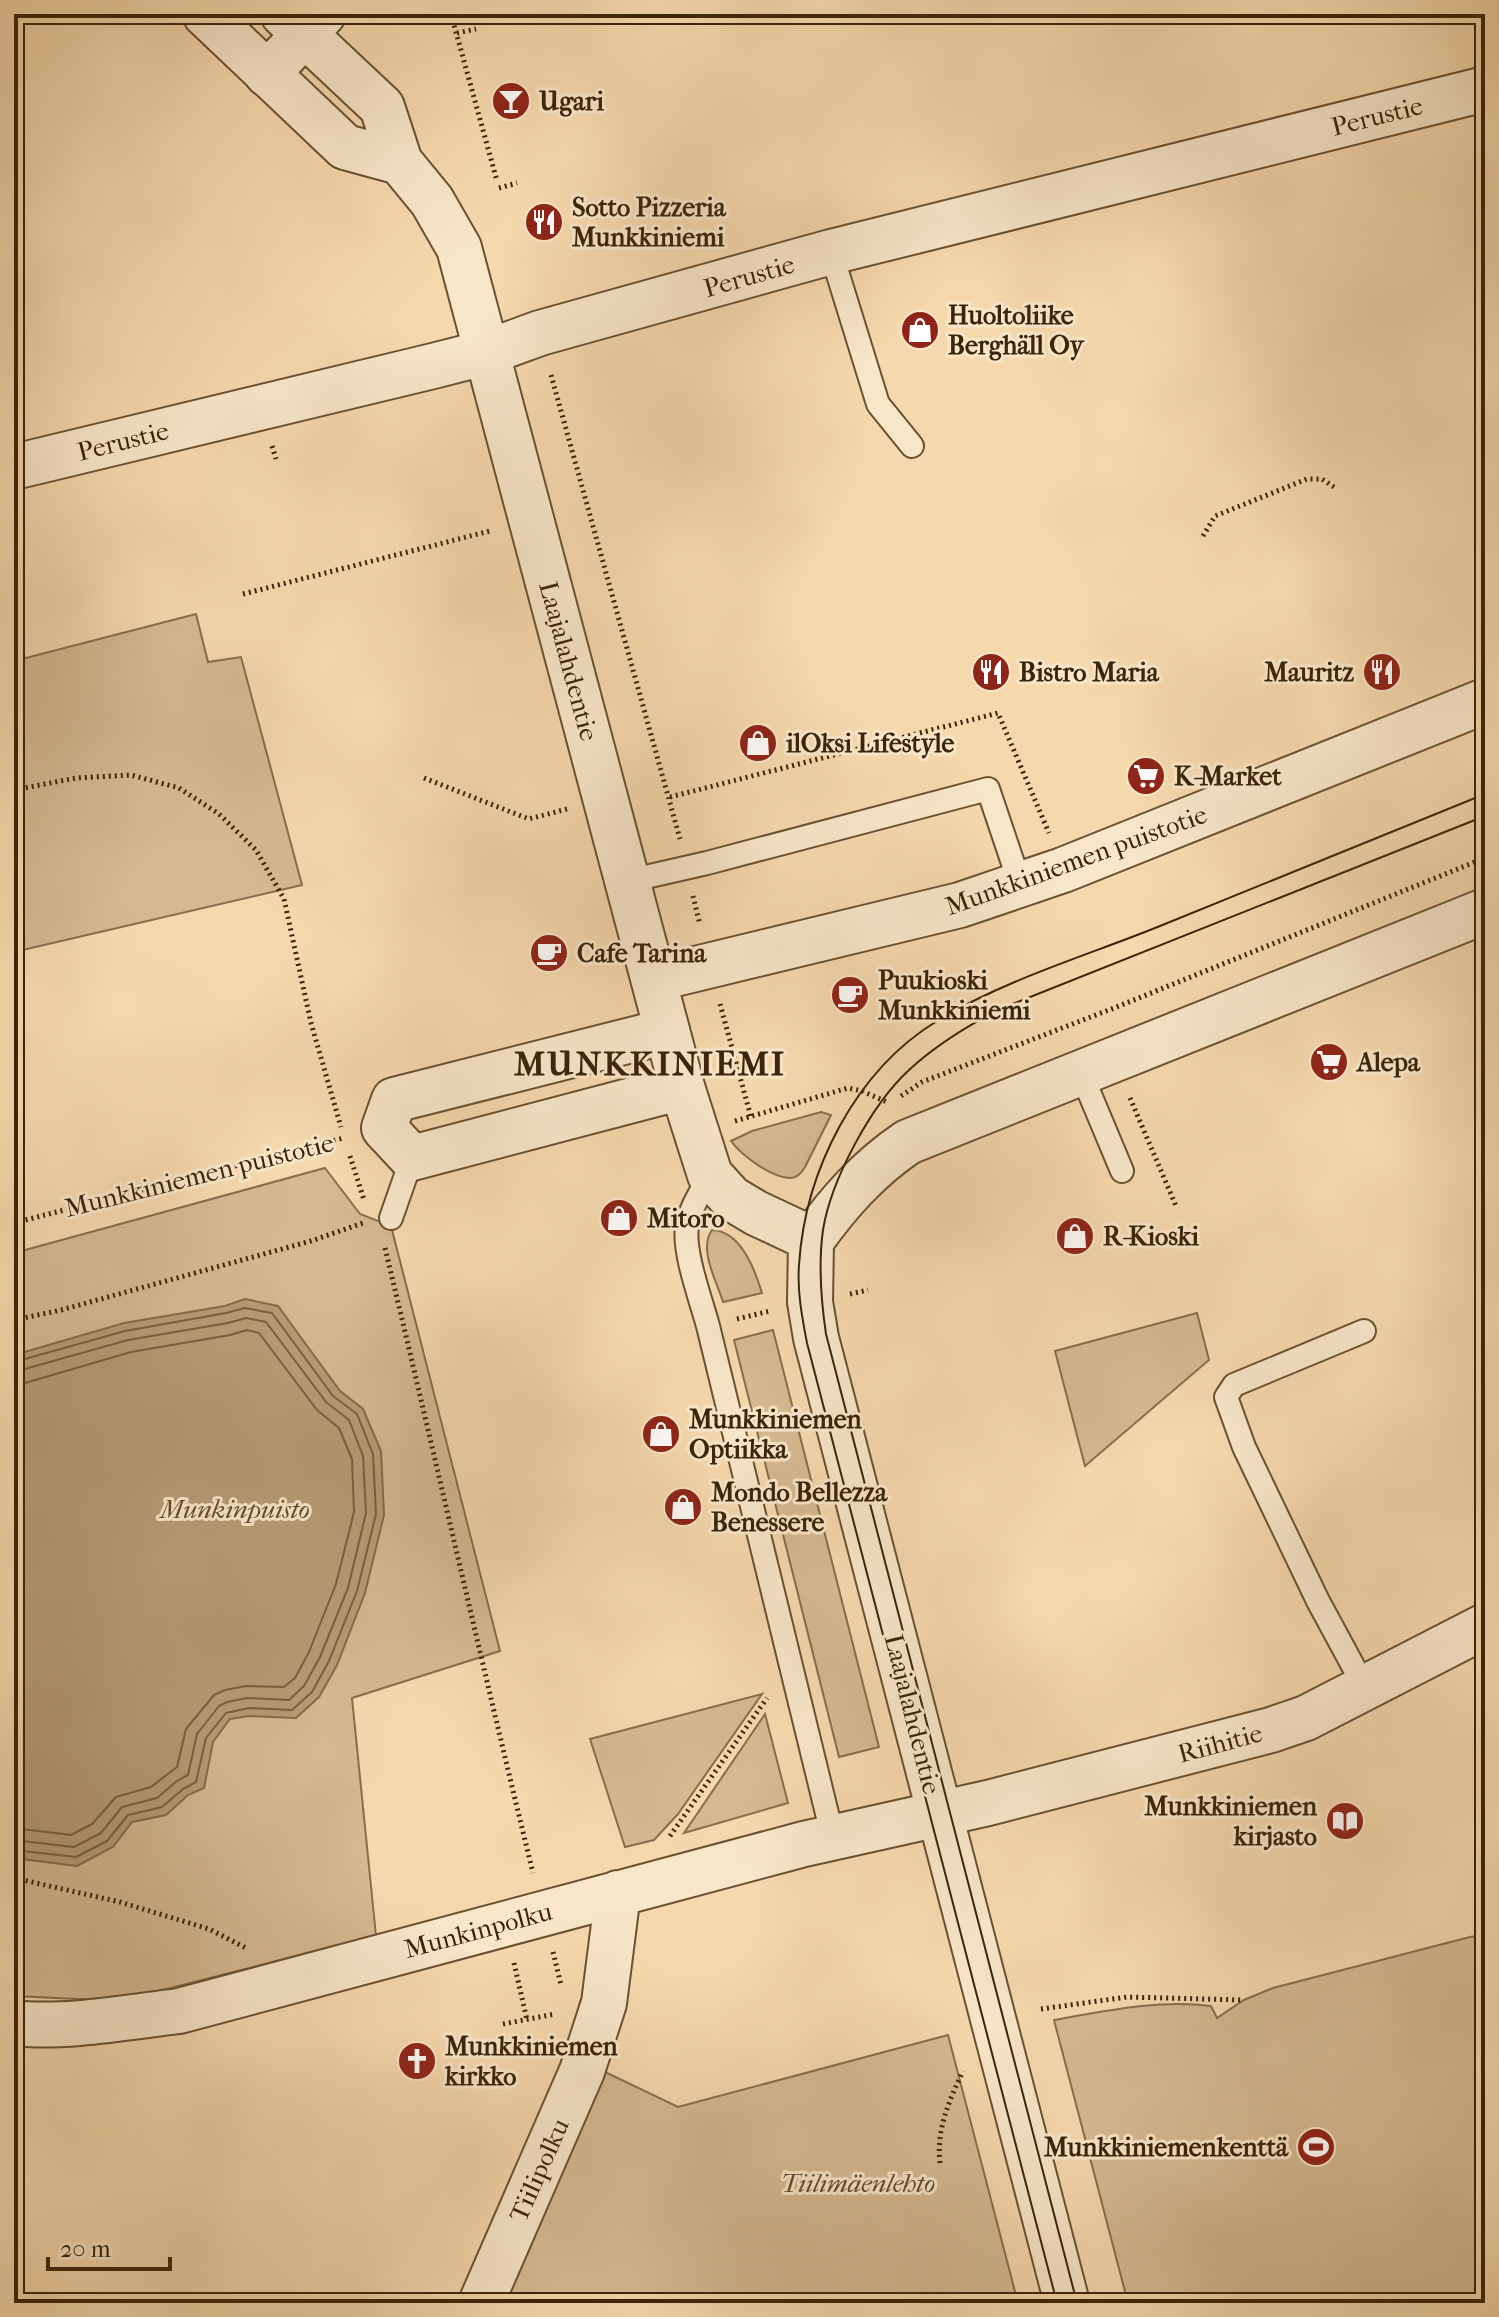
<svg xmlns="http://www.w3.org/2000/svg" width="1499" height="2317" viewBox="0 0 1499 2317" font-family="'IM FELL French Canon',serif">
<style>
.green{fill:#d5b990;stroke:#886e4c;stroke-width:2}
.water{fill:#b69b75;stroke:#856b4a;stroke-width:2}
.lines{fill:none;stroke-linecap:round;stroke-linejoin:round}
.shore{stroke:#78603f;stroke-width:2}
.service-casing{stroke:#6a5132;stroke-width:26}
.minor-casing{stroke:#6a5132;stroke-width:48}
.tertiary-casing{stroke:#6a5132;stroke-width:48}
.path{stroke:#3b2409;stroke-width:5;stroke-dasharray:2 4;stroke-linecap:butt}
.service{stroke:#f8e6c9;stroke-width:22}
.minor{stroke:#f8e6c9;stroke-width:44}
.tertiary{stroke:#f8e6c9;stroke-width:44}
.tram{stroke:#3b2409;stroke-width:2}
.labels{text-anchor:middle;stroke-width:6;stroke-linejoin:round;paint-order:stroke}
.poi-label{font-size:26px;font-weight:bold;fill:#3b2409;stroke:#f8e6c9;text-anchor:start}
.street-label{font-size:26px;fill:#3b2409;stroke:#f8e6c9}
.park-label{font-size:26px;font-style:italic;fill:#62492b;stroke:#f8e6c9}
.district-label{font-size:34px;font-weight:bold;letter-spacing:2px;fill:#3b2409;stroke:#f8e6c9}
</style>
<rect width="100%" height="100%" fill="#f5d8ac"/>
<filter id="stains"><feTurbulence type="fractalNoise" baseFrequency=".0025" numOctaves="4"/><feColorMatrix values="0 0 0 0 .2 0 0 0 0 .09 0 0 0 0 .02 0 0 0 .5 -.17"/></filter>
<radialGradient id="worn" r=".72"><stop offset=".6" stop-color="#630" stop-opacity="0"/><stop offset="1" stop-color="#630" stop-opacity=".3"/></radialGradient>
<!-- green -->
<path class="green" d="M196 614 208 662 241 657 302 885 14 952V661Z
M821 1112 831 1115 805 1167C802 1172 798 1178 791 1178 773 1179 741 1155 731 1141L752 1131Z
M325 1168 360 1214 391 1226 500 1651 352 1698 376 1936 119 2001 14 1996V1253Z
M712 1230C741 1231 755 1270 762 1293L723 1302C717 1282 698 1249 712 1230Z
M1197 1313 1209 1360 1085 1466 1055 1351Z
M773 1330 879 1747 839 1757 734 1340Z
M762 1694 678 1814 654 1840 625 1847 590 1739Z
M765 1714 788 1803 684 1833Z
M1485 1935V2303H1128L1054 2020C1105 2011 1159 1999 1211 2006L1217 2018 1244 2000 1273 1988 1470 1937Z
M948 2035 1018 2303H500L599 2069 678 2107Z"/>
<!-- water -->
<path class="water" d="M245 1299 278 1306 340 1391 363 1409 381 1451 384 1515 365 1593 337 1665 319 1697 296 1718 249 1716 230 1719 213 1742 204 1788 188 1795 166 1815 132 1822 113 1847 77 1866 14 1858V1355L124 1323 225 1306Z"/>
<g class="lines">
<!-- shore -->
<path class="shore" d="M14 1362 125 1331 226 1313 245 1308 272 1313 333 1396 357 1414 373 1454 376 1514 357 1591 329 1661 312 1692 292 1710 249 1708 226 1713 206 1738 196 1782 183 1789 162 1807 128 1815 107 1841 76 1857 14 1850
M14 1372 128 1340 228 1323 246 1318 266 1322 326 1402 349 1420 363 1456 366 1513 348 1588 320 1657 304 1686 289 1700 247 1698 227 1702 219 1706 197 1734 188 1775 177 1781 157 1798 122 1807 101 1833 74 1847 14 1840
M14 1384 25 1383 131 1352 230 1335 247 1330 259 1333 317 1410 339 1428 352 1459 354 1512 336 1584 309 1652 295 1678 284 1687 246 1686 225 1690 214 1695 186 1729 177 1767 151 1787 116 1797 92 1824 71 1835 14 1828"/>
<!-- service casing -->
<g class="service-casing">
<path id="service" d="M831 252 878 404 912 446
M628 881 707 863 988 789 1020 884
M1081 1073 1122 1171
M710 1175C702 1191 689 1209 687 1227 683 1252 701 1300 708 1326L833 1838
M391 1218 412 1158
M1364 1331 1234 1385 1226 1397 1244 1447 1318 1601 1365 1688"/>
</g>
<!-- minor casing -->
<g class="minor-casing">
<path id="minor" d="M267 74 323 14
M14 467 433 366 488 352 540 333 831 252 1485 89
M667 1031 394 1100 384 1128 412 1158 682 1087
M14 2023C63 2029 129 2017 179 2011L804 1844 988 1803 1271 1730 1306 1718 1485 1626
M481 2303 582 2071 604 2003 618 1893"/>
</g>
<!-- tertiary casing -->
<g class="tertiary-casing">
<path id="tertiary" d="M205 14 345 147 400 162
M283 14 382 107 400 162 432 201 459 248 682 1087 710 1175 731 1198 756 1213 803 1235 811 1241
M654 979 960 905 1063 870 1485 701
M811 1241 810 1302 816 1338 1067 2303
M811 1241C839 1202 868 1169 908 1142L1485 911"/>
</g>
<!-- path -->
<path class="path" d="M451 14 497 181
M457 33 476 29
M499 188 517 183
M551 375 680 839
M272 446 276 459
M1203 536 1215 516 1307 479H1322L1334 487
M243 594 490 531
M424 778 529 819 567 809
M14 790 76 778 131 775 179 788 219 814 256 850 284 899 311 1023 341 1127
M670 797 998 713 1049 833
M693 896 700 925
M720 1004 751 1117
M901 1096 922 1082 1114 1008 1485 858
M1130 1098 1176 1206
M735 1121 848 1088 862 1091 889 1103
M350 1156 364 1200
M14 1223 344 1138
M385 1248C435 1456 482 1665 533 1873
M850 1294 868 1290
M737 1319 770 1311
M14 1320 61 1310 311 1241 363 1223
M670 1836 767 1698
M14 1878 120 1902 209 1929 246 1948
M553 1952 561 1985
M514 1963 527 2020
M1041 2009 1127 1997 1244 2000
M503 2024 555 2014
M940 2163C936 2130 949 2101 963 2071"/>
<!-- service -->
<use href="#service" class="service"/>
<!-- minor -->
<use href="#minor" class="minor"/>
<!-- tertiary -->
<use href="#tertiary" class="tertiary"/>
<!-- tram -->
<path class="tram" d="M1057 2303 807 1343C802 1317 797 1291 799 1265 805 1171 855 1071 937 1021 1004 980 1086 956 1160 926 1268 882 1377 838 1485 794
M1077 2303 826 1334C821 1300 818 1265 823 1230 831 1180 871 1105 909 1070 936 1045 967 1026 1000 1009L1485 816"/>
</g>
<!-- icons -->
<defs>
<g id="bar-disc" transform="scale(2)"><circle r="9.5" fill="#8f2418" stroke="#f8e6c9"/><path d="M-6-5H6L.8 .8V4.5H3.5V6h-7V4.5H-.8V.8Z" fill="#fff"/></g>
<g id="restaurant-disc" transform="scale(2)"><circle r="9.5" fill="#8f2418" stroke="#f8e6c9"/><path d="M-5-6h1v4h1v-4h1v4h1v-4h1v5L-1.5 .5V6h-2V.5L-5-1ZM5-6V6H3V1.5H1.5Q1.5-4 5-6Z" fill="#fff"/></g>
<g id="shop-disc" transform="scale(2)"><circle r="9.5" fill="#8f2418" stroke="#f8e6c9"/><path d="M-5-2.5h2.3a2.7 3.5 0 0 1 5.4 0H5L5.5 6h-11ZM-1.5-2.5h3a1.5 2.3 0 0 0-3 0Z" fill="#fff"/></g>
<g id="supermarket-disc" transform="scale(2)"><circle r="9.5" fill="#8f2418" stroke="#f8e6c9"/><path d="M-6-5.5h2.5l.6 2H6L4.5 2H-2.5L-4.4-4H-6ZM-1.5 3.2a1.3 1.3 0 1 0 .1 0ZM3 3.2a1.3 1.3 0 1 0 .1 0Z" fill="#fff"/></g>
<g id="cafe-disc" transform="scale(2)"><circle r="9.5" fill="#8f2418" stroke="#f8e6c9"/><path d="M-5.5-4.5H6V0H3Q3 3.5 0 3.5H-2.5Q-5.5 3.5-5.5 0ZM3-3.2v2h1.7v-2ZM-6 4.5H4V6H-6Z" fill="#fff"/></g>
<g id="library-disc" transform="scale(2)"><circle r="9.5" fill="#8f2418" stroke="#f8e6c9"/><path d="M-6-4Q-3-5.5-.7-3.5V5Q-3 3-6 4ZM6-4Q3-5.5 .7-3.5V5Q3 3 6 4Z" fill="#fff"/></g>
<g id="church-disc" transform="scale(2)"><circle r="9.5" fill="#8f2418" stroke="#f8e6c9"/><path d="M-1.2-6h2.4v3.5h3.3v2.4h-3.3V6h-2.4V-.1h-3.3v-2.4h3.3Z" fill="#fff"/></g>
<g id="stadium-disc" transform="scale(2)"><circle r="9.5" fill="#8f2418" stroke="#f8e6c9"/><path d="M0-5a6.5 5 0 1 0 0 10a6.5 5 0 1 0 0-10ZM-3.5-1.8h7v3.6h-7Z" fill="#fff"/></g>
</defs>
<g fill-rule="evenodd">
<use href="#bar-disc" x="511" y="101"/>
<use href="#restaurant-disc" x="544" y="222"/>
<use href="#shop-disc" x="920" y="330"/>
<use href="#restaurant-disc" x="991" y="672"/>
<use href="#restaurant-disc" x="1382" y="672"/>
<use href="#shop-disc" x="758" y="743"/>
<use href="#supermarket-disc" x="1146" y="776"/>
<use href="#cafe-disc" x="549" y="953"/>
<use href="#cafe-disc" x="850" y="995"/>
<use href="#supermarket-disc" x="1329" y="1062"/>
<use href="#shop-disc" x="619" y="1218"/>
<use href="#shop-disc" x="1075" y="1236"/>
<use href="#shop-disc" x="661" y="1434"/>
<use href="#shop-disc" x="683" y="1507"/>
<use href="#library-disc" x="1345" y="1821"/>
<use href="#church-disc" x="417" y="2061"/>
<use href="#stadium-disc" x="1316" y="2147"/>
</g>
<g class="labels">
<!-- poi labels -->
<g class="poi-label">
<text x="539" y="110">Ugari</text>
<text x="572" y="216">Sotto Pizzeria<tspan x="572" dy="30">Munkkiniemi</tspan></text>
<text x="948" y="324">Huoltoliike<tspan x="948" dy="30">Berghäll Oy</tspan></text>
<text x="1019" y="681">Bistro Maria</text>
<text x="1354" y="681" text-anchor="end">Mauritz</text>
<text x="786" y="752">ilOksi Lifestyle</text>
<text x="1174" y="785">K-Market</text>
<text x="577" y="962">Cafe Tarina</text>
<text x="878" y="989">Puukioski<tspan x="878" dy="30">Munkkiniemi</tspan></text>
<text x="1357" y="1071">Alepa</text>
<text x="647" y="1227">Mitoro</text>
<text x="1103" y="1245">R-Kioski</text>
<text x="689" y="1428">Munkkiniemen<tspan x="689" dy="30">Optiikka</tspan></text>
<text x="711" y="1501">Mondo Bellezza<tspan x="711" dy="30">Benessere</tspan></text>
<text x="1317" y="1815" text-anchor="end">Munkkiniemen<tspan x="1317" dy="30">kirjasto</tspan></text>
<text x="445" y="2055">Munkkiniemen<tspan x="445" dy="30">kirkko</tspan></text>
<text x="1288" y="2156" text-anchor="end">Munkkiniemenkenttä</text>
</g>
<!-- street labels -->
<g class="street-label">
<text transform="translate(1377 116) rotate(-14)" y="9">Perustie</text>
<text transform="translate(749 276) rotate(-16)" y="9">Perustie</text>
<text transform="translate(123 441) rotate(-14)" y="9">Perustie</text>
<text transform="translate(569 661) rotate(75)" y="9">Laajalahdentie</text>
<text transform="translate(1076 860) rotate(-20)" y="9">Munkkiniemen puistotie</text>
<text transform="translate(199 1175) rotate(-14)" y="9">Munkkiniemen puistotie</text>
<text transform="translate(913 1714) rotate(76)" y="9">Laajalahdentie</text>
<text transform="translate(1220 1743) rotate(-15)" y="9">Riihitie</text>
<text transform="translate(478 1930) rotate(-15)" y="9">Munkinpolku</text>
<text transform="translate(539 2170) rotate(-66)" y="9">Tiilipolku</text>
</g>
<!-- park labels -->
<g class="park-label">
<text x="235" y="1518">Munkinpuisto</text>
<text x="858" y="2192">Tiilimäenlehto</text>
</g>
<!-- district labels -->
<g class="district-label">
<text x="650" y="1075">MUNKKINIEMI</text>
</g>
</g>
<!-- margin -->
<rect width="1499" height="2317" fill="none" stroke="#f5d8ac" stroke-width="48"/>
<rect x="16" y="16" width="1467" height="2285" fill="none" stroke="#3b2409" stroke-width="4"/>
<rect x="24" y="24" width="1451" height="2269" fill="none" stroke="#3b2409" stroke-width="2"/>
<!-- scale -->
<path d="M48 2257v12h122v-12" fill="none" stroke="#3b2409" stroke-width="4"/>
<text x="60" y="2257" font-size="24" fill="#3b2409" stroke="#f8e6c9" stroke-width="6" paint-order="stroke">20 m</text>
<rect width="100%" height="100%" filter="url(#stains)"/>
<rect width="100%" height="100%" fill="url(#worn)"/>
</svg>
